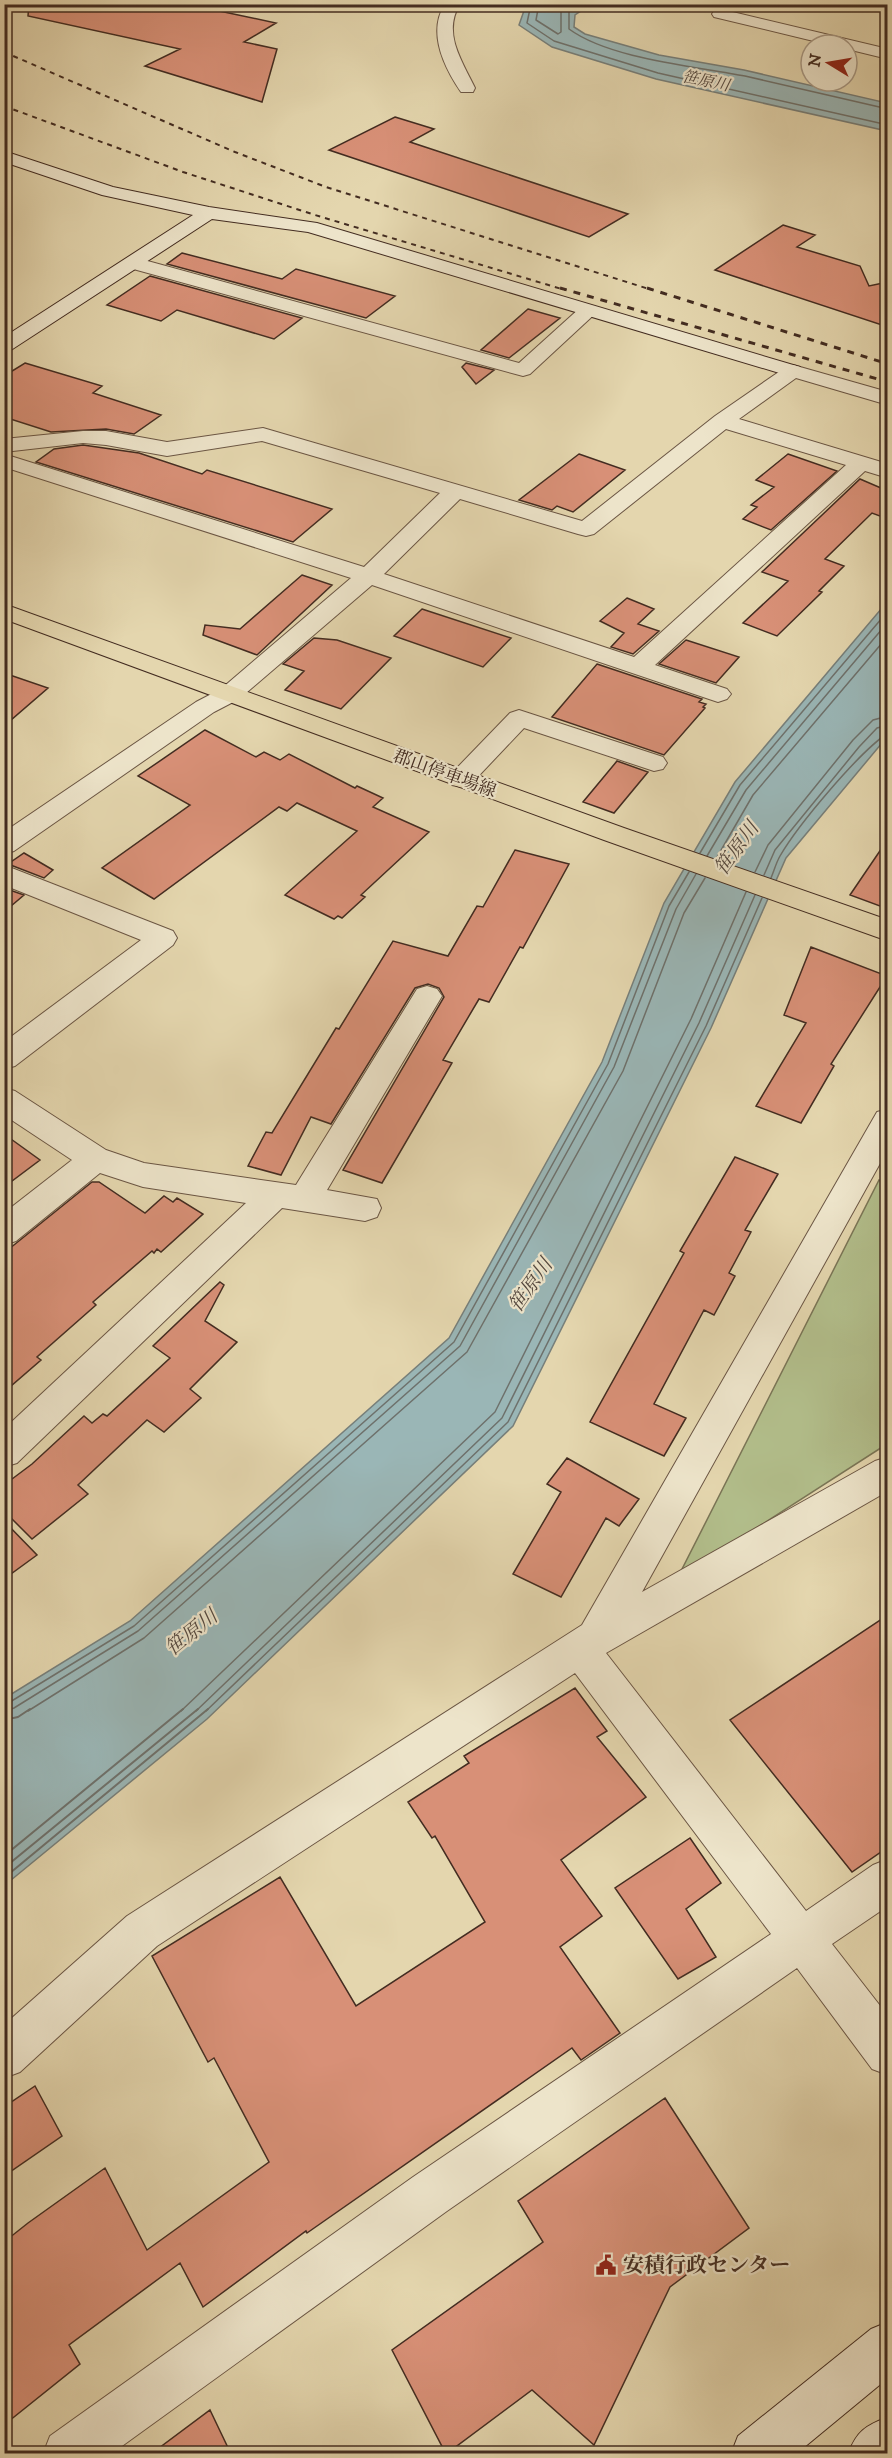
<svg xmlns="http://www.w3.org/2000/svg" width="892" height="2458" viewBox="0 0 892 2458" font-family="'IM FELL DW Pica','Noto Serif JP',serif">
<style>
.green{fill:#b2be8b;stroke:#7a7556;stroke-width:1.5}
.water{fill:#9ab6b6;stroke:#777f7a;stroke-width:1.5}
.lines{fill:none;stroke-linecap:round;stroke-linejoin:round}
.shore-far1{stroke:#6e716c;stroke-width:1.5}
.shore{stroke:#6e716c;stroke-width:2}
.building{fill:#d89077;stroke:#432c21;stroke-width:1.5}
.street-casing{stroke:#6b5644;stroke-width:2}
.secondary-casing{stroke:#432c21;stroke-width:2}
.primary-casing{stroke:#432c21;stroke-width:2}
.street{fill:#ede4ca;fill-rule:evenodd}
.secondary{fill:#ede4ca;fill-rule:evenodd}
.primary{fill:#e4d6ae;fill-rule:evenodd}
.rail-far1{stroke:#432c21;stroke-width:2;stroke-dasharray:5 5;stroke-linecap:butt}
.rail{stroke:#432c21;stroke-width:3;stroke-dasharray:7 7;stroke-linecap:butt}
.labels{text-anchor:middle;stroke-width:4.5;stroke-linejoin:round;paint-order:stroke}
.far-water-label{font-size:16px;font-style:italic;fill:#54483f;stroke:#ede4ca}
.street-label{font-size:18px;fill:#432c21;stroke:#ede4ca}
.water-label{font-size:20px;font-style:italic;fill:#54483f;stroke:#ede4ca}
.near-poi-label{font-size:21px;font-weight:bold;fill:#432c21;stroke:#ede4ca;text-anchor:start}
</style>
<rect width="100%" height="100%" fill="#e4d6ae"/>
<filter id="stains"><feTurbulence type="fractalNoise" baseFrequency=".00333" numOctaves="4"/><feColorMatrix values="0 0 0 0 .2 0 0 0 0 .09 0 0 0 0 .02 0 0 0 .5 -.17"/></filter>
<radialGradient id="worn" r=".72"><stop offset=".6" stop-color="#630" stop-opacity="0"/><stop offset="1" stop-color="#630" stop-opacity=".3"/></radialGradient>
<!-- green -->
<path class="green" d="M879 1180 887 1184V1444L677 1579Z"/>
<!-- water -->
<path class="water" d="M526 5H590L575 15 574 27 585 34 659 55 744 70 887 103V131L656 79 552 47 519 25Z
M887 602V737L786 858 711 1028 513 1426 207 1719 5 1885V1698L130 1621 449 1338 602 1062 664 903 735 782Z"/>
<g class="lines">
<!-- shore-far1 -->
<path class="shore-far1" d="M531 4 527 23 554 41 658 73 888 125
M539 4 536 20 558 34 561 32V12L565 4
M579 4 569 12V29C610 59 694 66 745 76 793 87 840 98 888 109
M700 853 740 785 888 611
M707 856 746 790 888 622
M716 859 753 795 888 636
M755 872 768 845 853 740 873 720 888 716
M764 875 775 850 859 747 877 728 888 725
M771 878C774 871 776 863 780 856 798 825 859 752 888 733
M4 1703 10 1702 134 1626 454 1342 608 1064 669 906 689 872
M5 1711 14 1708 138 1631 460 1346 614 1067 676 909 696 874
M28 1711 144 1638 467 1352 623 1071 684 913 705 878
M181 1711 495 1412 691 1019 746 892
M196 1711 502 1418 699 1023 755 895
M206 1711 508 1422 706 1026 762 898"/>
<!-- shore -->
<path class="shore" d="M4 1711 10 1709
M4 1720 18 1717 30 1709
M4 1856 183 1709
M4 1868 198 1709
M4 1878 208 1709"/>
</g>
<!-- building -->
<path class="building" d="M29 4H186L276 23 244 42 277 49 262 102 145 66 180 49 28 16Z
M395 117 434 129 410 142 628 214 589 237 329 150Z
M783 225 815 235 797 247 860 266 869 286 888 282V327L715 270Z
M182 253 282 279 296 269 395 296 366 318 167 264Z
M150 276 302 318 274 339 177 310 161 321 107 305Z
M528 309 560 318 509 358 481 350Z
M25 363 102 386 93 393 161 415 134 434 106 429 51 432 4 417V376Z
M466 363 494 370 476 384 462 367Z
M83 445 139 453 202 474 207 470 332 509 293 542 36 462 54 449Z
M579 454 625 470 573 512 557 506 552 510 519 500Z
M788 454 837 471 771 530 743 519 757 507 751 505 774 487 756 480Z
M860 479 888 491V519L872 513 825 559 844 566 819 591 822 592 777 636 743 623 788 581 762 572Z
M302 575 332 585 257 655 203 635 205 625 240 629Z
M627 598 654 609 638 624 659 631 633 654 611 647 624 633 600 621Z
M422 609 511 638 483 667 394 636Z
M314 638 337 640 391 658 341 709 285 690 304 671 283 664Z
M686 640 739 657 716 683 659 664Z
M597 664 702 699 699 702 706 704 703 707 705 708 664 755 552 717Z
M4 673 48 688 4 726Z
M205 730 256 757 264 752 280 760 289 754 355 788 357 786 383 798 373 807 429 832 361 895 365 897 342 918 338 916 334 919 285 895 357 831 297 803 287 811 279 807 154 899 102 868 190 805 138 776Z
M617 761 648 772 614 813 583 802Z
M888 839V909L850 895Z
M515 850 569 864 523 948 520 947 489 1002 479 999 443 1060 452 1063 382 1183 343 1170 444 997 439 988 428 984 415 988 331 1124 311 1117 281 1175 248 1166 266 1132 272 1133 336 1028 339 1029 393 941 448 956 477 906 483 907Z
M24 853 53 870 44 878 8 864Z
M4 888 24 895 4 912Z
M811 947 887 976 831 1064 834 1066 801 1123 756 1106 806 1023 784 1015Z
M4 1134 40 1160 4 1187Z
M735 1157 778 1174 745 1230 751 1232 729 1273 735 1276 714 1315 704 1310 654 1404 686 1418 664 1456 590 1422 684 1253 680 1251Z
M92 1182H99L145 1213 164 1196 173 1202 177 1198 203 1214 161 1252 157 1249 154 1253 152 1251 93 1302 96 1305 37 1357 41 1360 4 1392V1253Z
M220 1282 224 1285 205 1321 237 1342 190 1389 201 1398 164 1432 147 1420 78 1485 88 1494 32 1539 4 1511V1485L32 1464 84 1416 92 1423 103 1414 107 1416 170 1358 153 1346Z
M567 1458 639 1499 619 1526 606 1518 561 1597 513 1574 561 1492 547 1484Z
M4 1521 37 1555 4 1579Z
M888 1615V1847L852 1872 730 1720Z
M575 1688 607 1731 597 1737 646 1797 561 1860 602 1916 560 1947 620 2033 581 2060 572 2048 307 2233 306 2231 203 2307 180 2263 69 2345 80 2364 4 2425V2242L28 2223 105 2168 147 2250 269 2162 214 2058 208 2062 152 1956 280 1877 356 2006 485 1922 435 1836 432 1838 408 1802 469 1763 464 1756Z
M690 1838 721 1883 686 1909 716 1957 678 1979 615 1888Z
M35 2086 62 2136 4 2176V2107Z
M665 2098 749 2228 670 2287 594 2445 532 2390 446 2454 392 2350 543 2242 518 2201Z
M210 2410 231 2454H151Z"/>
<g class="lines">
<!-- street casing -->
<g class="street-casing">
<path id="street" d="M445 4H460C442 33 462 61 475 88L473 92H461C444 67 427 32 445 4Z
M720 9 888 49V59L847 49V45H830L714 17 712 14 714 11Z
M133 257 519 363 581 307H595L598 311 530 374 523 376 126 267 123 263 126 259Z
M793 365 888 392V405L796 378 739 419 888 464V478L865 471 655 665 727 689 731 694 727 699 718 702 709 699 372 585 239 699 214 712 14 851 4 854V832L196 702 221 689 351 578 4 467V454L364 567 440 493 262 441 167 456 106 445 83 443 4 452V439L83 431H106L167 442 263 428 582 521 715 416 786 367ZM726 429 846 465 634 657 384 574 460 499 578 534 586 536 594 534Z
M519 710 663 757 667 763 663 769 654 771 524 728 470 785 461 787 452 785 448 779 452 773 510 713Z
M4 865 173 931 177 938 173 945 15 1066 4 1069V1042L141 940 4 885Z
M427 986 437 989 442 996 327 1190 377 1199 381 1208 377 1217 365 1221 282 1208 17 1463 4 1467V1429L246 1203 143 1187 100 1173 16 1241 4 1245V1213L72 1160 4 1115V1088L15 1091 106 1150 144 1163 296 1185 417 989Z
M888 1109V1149L642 1592 875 1461 888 1457V1491L606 1653 806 1911 873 1865 888 1859V1906L832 1944 888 2016V2075L872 2069 797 1968 447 2211 111 2454H43L50 2436 413 2177 771 1934 575 1673 157 1946 20 2072 4 2078V2025L127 1916 582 1625 877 1112Z"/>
</g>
<!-- secondary casing -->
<g class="secondary-casing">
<path id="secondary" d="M4 151 113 187 209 207 317 223 800 367 803 371 800 375 793 377 786 375 308 232 212 219 11 350 4 352V337L193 215 102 195 4 162Z
M888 2322V2378L796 2454H731L738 2436 871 2329Z
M888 2417V2454H848C857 2431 865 2426 888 2417Z"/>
</g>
<!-- primary casing -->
<g class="primary-casing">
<path id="primary" d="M4 604 624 828 888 920V941L604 840 4 619Z"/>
</g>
<!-- street -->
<use href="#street" class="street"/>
<!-- secondary -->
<use href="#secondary" class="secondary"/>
<!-- primary -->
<use href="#primary" class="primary"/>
<!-- rail-far1 -->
<path class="rail-far1" d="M4 52 235 152 326 187 652 290
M4 106 183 172 315 215 565 290"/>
<!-- rail -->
<path class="rail" d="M560 288 888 382
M647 288 888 364"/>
</g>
<!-- icons -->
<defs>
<g id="civic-bare" transform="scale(1.62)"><path d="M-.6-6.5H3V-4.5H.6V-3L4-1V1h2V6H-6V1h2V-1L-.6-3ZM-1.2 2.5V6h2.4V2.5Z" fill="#8f2418" stroke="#ede4ca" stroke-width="2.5" paint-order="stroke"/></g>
</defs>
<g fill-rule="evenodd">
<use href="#civic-bare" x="606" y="2265"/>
</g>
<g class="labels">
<!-- far-water labels -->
<g class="far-water-label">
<text transform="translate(706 80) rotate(12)" y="6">笹原川</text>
</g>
<!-- street labels -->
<g class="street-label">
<text transform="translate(445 773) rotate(20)" y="6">郡山停車場線</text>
</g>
<!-- water labels -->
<g class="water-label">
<text transform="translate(736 848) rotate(-54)" y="7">笹原川</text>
<text transform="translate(530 1285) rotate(-55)" y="7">笹原川</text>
<text transform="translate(191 1632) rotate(-39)" y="7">笹原川</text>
</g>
<!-- near-poi labels -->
<g class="near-poi-label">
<text x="623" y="2272">安積行政センター</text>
</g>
</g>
<!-- margin -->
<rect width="892" height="2458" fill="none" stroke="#e4d6ae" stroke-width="24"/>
<rect x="6" y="6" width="880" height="2446" fill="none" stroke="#432c21" stroke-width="3"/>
<rect x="12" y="12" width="868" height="2434" fill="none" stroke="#432c21" stroke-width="1.5"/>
<!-- north arrow -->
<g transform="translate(829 63) rotate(281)"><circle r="28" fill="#ede4ca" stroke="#a99a86" stroke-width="1.5"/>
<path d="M0-4.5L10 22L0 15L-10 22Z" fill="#8f2418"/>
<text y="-9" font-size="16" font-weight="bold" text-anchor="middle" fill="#432c21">N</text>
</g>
<rect width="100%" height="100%" filter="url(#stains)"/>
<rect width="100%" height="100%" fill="url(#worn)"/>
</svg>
